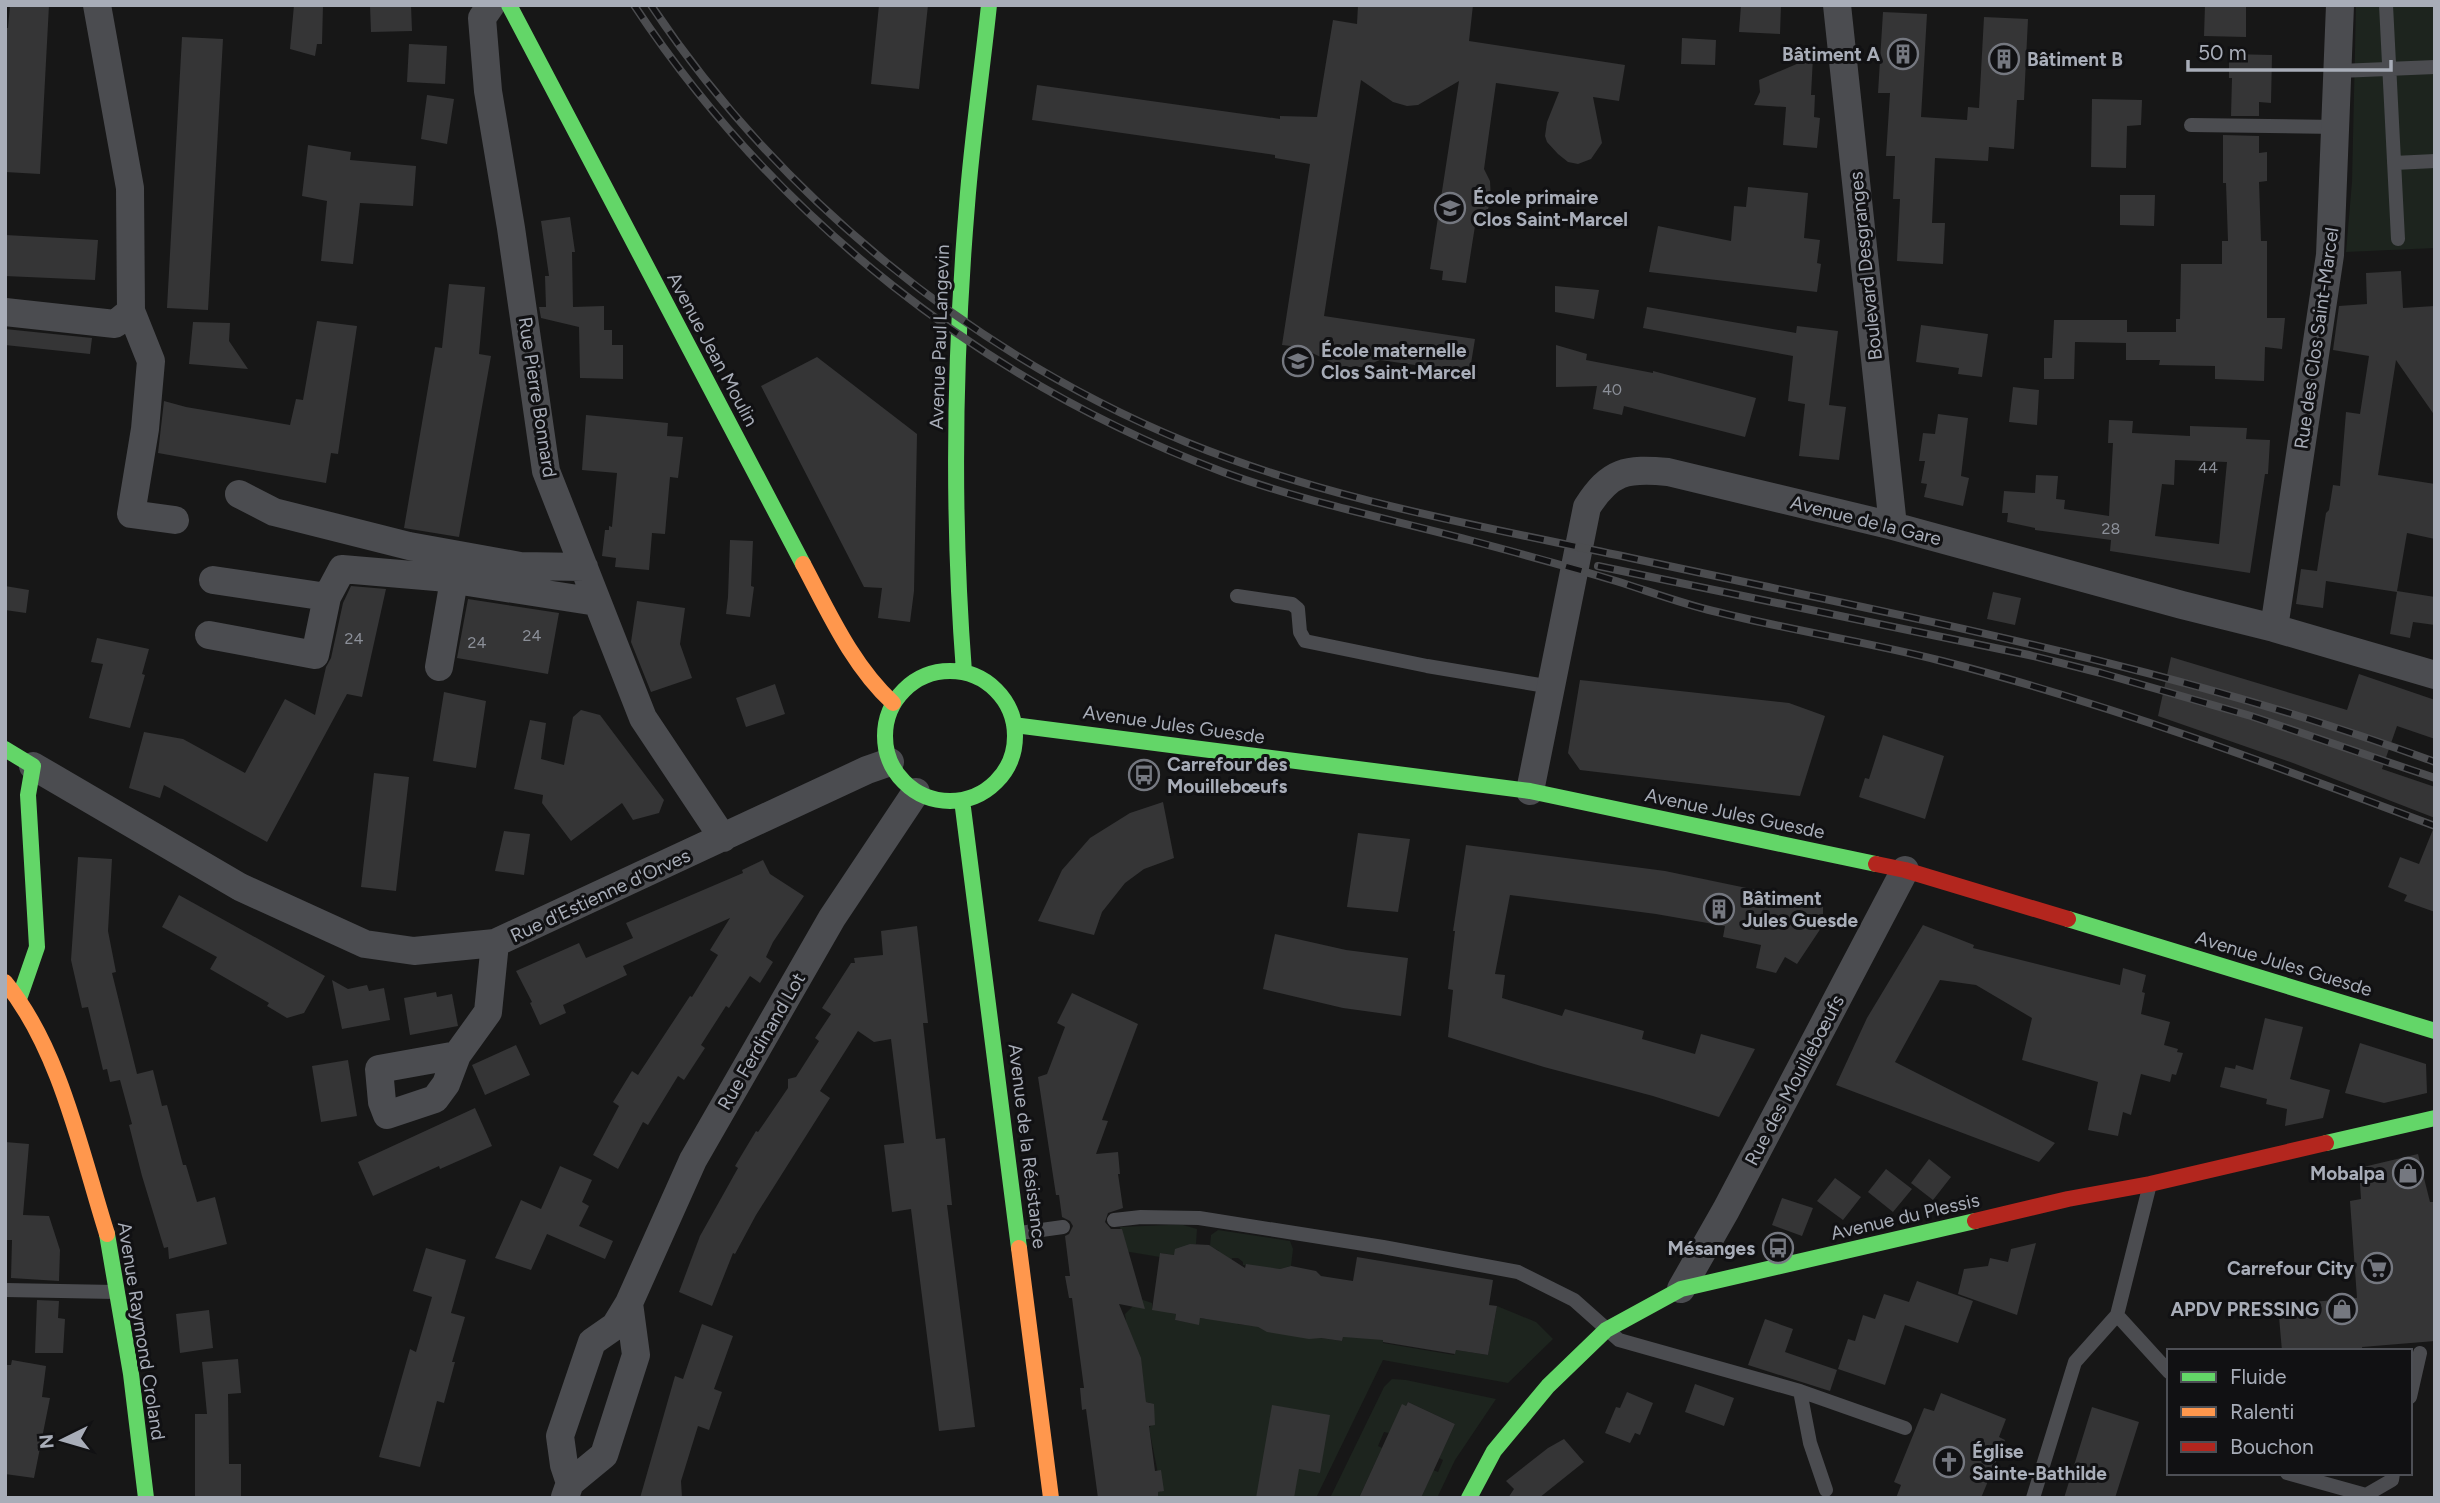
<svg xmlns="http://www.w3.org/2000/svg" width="2440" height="1503" viewBox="0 0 2440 1503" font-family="Figtree,sans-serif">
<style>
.green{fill:#1d241e}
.building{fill:#353536;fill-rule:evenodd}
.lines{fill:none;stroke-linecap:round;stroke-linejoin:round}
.lane{stroke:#4b4c50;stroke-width:14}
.street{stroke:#4b4c50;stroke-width:28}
.fast{stroke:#63d668;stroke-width:16}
.slow{stroke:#ff974d;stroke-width:16}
.jam{stroke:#b3261e;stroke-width:16}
.rail-casing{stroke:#4b4c4f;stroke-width:8}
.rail{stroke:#111113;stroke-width:5;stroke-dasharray:16;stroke-linecap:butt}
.labels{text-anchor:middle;stroke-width:6;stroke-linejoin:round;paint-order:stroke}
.number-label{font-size:16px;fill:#8b8f98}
.poi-label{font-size:19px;font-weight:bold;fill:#a8adb8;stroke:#111113;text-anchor:start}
.street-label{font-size:19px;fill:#a8adb8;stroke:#111113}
</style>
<rect width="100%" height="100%" fill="#171717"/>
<!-- green -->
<path class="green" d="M2356 5H2435V248L2346 252 2352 182Z
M1168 1225H1183L1197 1229 1196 1244H1190L1174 1255 1161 1253 1160 1257 1124 1251 1120 1227Z
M1218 1230 1290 1241 1293 1249 1291 1266 1280 1269 1243 1265V1262L1238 1258H1232L1231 1263 1219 1257V1251L1210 1246 1211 1235Z
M1140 1299 1152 1303V1308L1170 1311V1313L1176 1314 1175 1320 1196 1324 1200 1318 1205 1319 1206 1317 1237 1321V1324L1256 1326 1264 1330 1342 1341 1343 1337 1384 1338 1383 1343 1454 1355 1456 1350 1488 1355 1497 1306 1536 1322 1553 1339 1508 1383 1383 1360 1316 1498H1158V1492H1161V1489L1149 1428 1154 1422V1410L1149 1402H1146L1141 1363 1128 1339 1125 1314Z
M1392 1379 1406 1380 1496 1399 1455 1460 1437 1498H1421L1433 1470 1438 1472 1443 1460 1439 1458 1455 1424 1408 1402 1389 1433 1384 1432 1378 1446 1382 1448 1359 1498H1330L1384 1387Z"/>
<!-- building -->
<path class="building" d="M10 5H49L40 174 5 172V28H8Z
M294 5H323L322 44H317L315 56 290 49Z
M370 5H411L412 31 371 32Z
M879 5H928L919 89 871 84Z
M1358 5H1473L1469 41 1625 65 1619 101 1593 97 1602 143 1591 159 1578 164 1568 162 1558 154 1547 142 1545 136 1547 122 1559 92 1496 83 1484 169 1490 181 1491 200 1487 212 1475 226 1466 283 1442 280 1443 271 1430 269 1459 81 1418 105 1407 106 1393 102 1361 80 1324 316 1475 339 1468 382 1428 376 1429 367 1380 360 1363 367H1341L1300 347 1282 345 1310 164 1275 158V155L1032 120 1037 85 1280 119V116L1317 117 1333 20 1357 24Z
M1741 5H1781L1780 34 1739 32Z
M2205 5H2246V37L2204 36Z
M1883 12 1927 14 1921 117 1967 120 1968 107 1979 108 1984 17 2028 19 2024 100H2017L2014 149 1989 147 1988 161 1935 158 1932 223H1945L1943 264 1897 261 1900 199H1893L1895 156H1886L1890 93H1878Z
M182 37 223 39 208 310 167 308Z
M1682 38 1716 40 1715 65 1681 64Z
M409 44 447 46 445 84 407 82Z
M2229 54 2272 55 2271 103 2259 102V116H2231L2232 78H2229Z
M1813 57 1811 95H1815L1814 117 1820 118 1817 148 1783 145 1786 107 1754 105 1760 92 1759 80Z
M427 95 454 99 447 144 421 139Z
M2092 99 2142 100 2141 125 2127 126 2126 168 2091 167Z
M2223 135 2259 136V153L2267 152V181L2259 182 2261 241H2267V318H2285L2282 349 2265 347 2264 381 2215 379V366L2159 365 2160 360H2126V343L2075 342 2074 379H2044V358H2052L2054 320H2127V332H2176V319H2180L2181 264H2222V241H2228L2226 183H2223Z
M308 145 351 152 350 160 416 166 413 206 360 203 353 264 321 261 327 201 302 196Z
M1748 187 1808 193 1804 238 1820 240 1817 263 1821 264 1817 292 1649 272 1658 226 1731 241 1734 206 1746 207Z
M2120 195H2155L2154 226 2120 225Z
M570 217 575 252H572L573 307 604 306V330H612V345H623V379L580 378 579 327 541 318 539 307H546L545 276H549L541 221Z
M5 235 98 240 95 280 5 276Z
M2401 271 2403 308 2435 306V416L2396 360 2378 475 2435 484V539L2407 533 2397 591 2435 597V625L2413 622 2410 638 2390 634 2397 592 2326 581 2323 608 2296 604 2301 569 2317 571 2326 513 2329 510 2333 485 2340 486 2346 412 2360 414 2369 356 2333 350 2339 306 2367 304 2366 273Z
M449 284 485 287 479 354 491 356 459 537 404 528 435 347 442 348Z
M1555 286 1599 290 1594 319 1555 312Z
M1647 307 1796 333 1797 326 1838 331 1829 405 1846 407 1839 460 1799 456 1805 404 1788 401 1793 356 1643 328Z
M317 321 357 326 338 454 331 453 326 483 158 453 164 401 186 407 290 425 296 399 303 400Z
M193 322 230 323 229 341 248 369 189 364Z
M1921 325 1988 334 1982 377 1958 374 1959 368 1916 362Z
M5 329 92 338 90 354 5 345Z
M1556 345 1587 354 1586 360 1653 373V371L1756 398 1745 437 1624 406 1622 415 1593 409 1597 386 1556 387Z
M817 357 917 434 914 591 910 622 878 618 882 588 864 587 761 386Z
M2013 387 2039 390 2037 425 2009 422Z
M1938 414 1968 418 1961 476 1969 478 1963 506 1924 497 1927 484 1921 483 1925 461H1919L1923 433 1935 434Z
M586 415 668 423 667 436 683 437 678 478 670 477 665 534 652 533 649 570 615 567 616 558 602 556 605 530H609V526L612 527 617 473 582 470Z
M2109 420 2133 421 2132 433 2190 436V426L2247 428 2246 439 2270 440 2268 474H2265L2250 573 2110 551 2111 540 2035 530V528L2007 522 2008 513H2002L2004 491 2035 493 2036 475 2058 476 2056 499 2065 500 2064 509 2109 516 2113 443H2108ZM2175 460 2227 462 2219 544 2155 536 2162 484 2174 485Z
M730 540 753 541 751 586 754 587 750 617 726 614 728 597Z
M5 586 29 590 26 613 5 610Z
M351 586 386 589 362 697 347 694 267 842 164 785 160 798 129 788 144 732 183 739 245 773 285 699 315 715 326 667 331 658 343 603Z
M1993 592 2021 598 2015 625 1987 619Z
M468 599 559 613 548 674 457 658Z
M637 601 685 608 680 644 692 678 651 692 631 642Z
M97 638 149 649 142 674 145 675 130 728 89 718 103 664 91 662Z
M2171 657 2347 710 2359 674 2435 700V739L2397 726 2382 769 2435 787V818L2293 763 2158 716Z
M1580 680 1789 703 1825 716 1800 796 1580 770 1568 753Z
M775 684 785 714 746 727 736 698Z
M444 692 486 701 476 768 433 761Z
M581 710 600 715 664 800 659 813 633 820 622 803 571 841 542 803 543 795 514 789 530 720 546 723 541 759 564 765 573 717Z
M1883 735 1944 756 1925 819 1859 797 1865 778 1869 779Z
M374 773 409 777 396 891 361 887Z
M1163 802 1174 858 1144 869 1125 883 1102 912 1094 935 1038 921 1062 870 1090 838 1130 813Z
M2434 827H2435V912L2404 901 2407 895 2388 887 2400 857 2419 864Z
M504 831 530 834 524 875 495 871Z
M1358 833 1410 839 1398 912 1347 907Z
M1466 845 1665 871 1823 904V925L1797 964 1785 957 1776 973 1756 968 1761 945 1723 937 1725 926 1656 914 1510 895 1495 974 1505 975 1502 998 1562 1016 1565 1009 1644 1031 1642 1039 1695 1054 1701 1034 1755 1049 1719 1117 1653 1096 1544 1067 1448 1037 1453 990 1448 989 1455 931H1453Z
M78 857 112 859 108 931 116 972 112 973 137 1074 153 1070 162 1106 167 1105 183 1165H186L197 1202 215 1197 227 1244 169 1259 168 1247 164 1248 142 1176 129 1125 132 1124 120 1080 110 1082 107 1069 103 1070 88 1007 82 1008 71 960Z
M763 860 770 874 804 896 773 942 766 957 773 962 760 983 750 976 729 1008 726 1006 701 1045 705 1048 684 1080 678 1076 648 1125 643 1122 618 1169 593 1155 619 1106 613 1102 632 1071 638 1075 690 996 692 997 718 955 710 950 730 918 623 966 627 975 563 1005 566 1013 540 1025 530 1003 532 1002 516 971 579 943 586 958 633 938 626 923 743 873 742 870Z
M179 895 325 976 304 1013 287 1018 267 1006 269 1003 210 969 217 957 162 927Z
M1923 925 1974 945 1973 948 2120 985 2123 968 2146 975 2142 992 2145 993 2141 1014 2170 1022 2164 1045 2178 1049 2177 1052 2183 1053 2176 1075 2172 1074 2170 1082 2141 1074 2131 1115 2123 1112 2118 1136 2088 1130 2098 1082 2022 1060 2032 1018 1976 985 1940 980 1895 1062 2055 1143 2039 1162 1836 1085 1867 1018Z
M917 926 928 1023H923L936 1139 945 1138 952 1205H947L975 1427 939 1431 911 1209 892 1212 884 1145 904 1143 891 1039 874 1042 858 1031 820 1091 830 1098 756 1215 735 1254 733 1253 712 1306 679 1292 700 1236 738 1168 735 1166 756 1131 758 1132 788 1088V1079L796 1077 819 1041 815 1038 831 1014 822 1008 851 963H855L854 958 883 955 881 931Z
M1275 934 1346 950 1408 958 1401 1016 1343 1008 1263 989Z
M332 980 348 989 367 985 369 991 384 988 390 1020 342 1029Z
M436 992 437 997 452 994 458 1026 410 1035 404 998Z
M1072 993 1138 1024 1102 1120 1108 1121 1096 1154 1118 1152 1120 1174H1118L1123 1208 1108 1213 1105 1222 1111 1229H1122L1145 1309 1119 1304 1141 1358 1146 1402 1154 1404 1155 1425 1149 1426 1155 1471 1161 1470 1164 1491 1158 1492V1498H1098L1086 1409 1082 1410 1080 1388H1084L1072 1298H1069L1065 1276H1070L1065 1236 1069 1234 1073 1226 1070 1221 1062 1217 1059 1195H1056L1038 1077 1047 1074 1065 1027 1057 1023Z
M2265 1018 2303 1027 2290 1079 2330 1090 2323 1118 2285 1126 2287 1109 2266 1104 2267 1099 2220 1087 2225 1067 2235 1069 2236 1065 2253 1070Z
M2360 1043 2426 1064 2427 1093 2384 1103 2345 1093Z
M516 1045 530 1075 485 1095 472 1065Z
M348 1060 357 1116 321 1122 312 1066Z
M475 1108 492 1146 440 1169 439 1166 373 1196 358 1162Z
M5 1142 29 1144 23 1215 49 1216 60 1250 59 1281 11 1278 12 1240H5Z
M2418 1154 2430 1202H2435V1341L2362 1347 2363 1351H2282L2278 1305 2357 1298 2350 1201 2361 1199 2359 1168Z
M1929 1159 1951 1177 1933 1200 1911 1183Z
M560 1166 592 1180 582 1202 589 1206 579 1226 613 1241 605 1259 547 1234 531 1270 495 1258 521 1200 541 1209Z
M1886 1169 1912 1189 1893 1212 1868 1192Z
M1835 1178 1861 1197 1843 1220 1817 1201Z
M1782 1198 1813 1208 1802 1236 1772 1225Z
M2036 1243 2017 1315 1958 1294 1964 1269 1988 1266 1990 1258 2008 1262 2011 1249Z
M1190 1244 1209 1245 1245 1268 1246 1264 1280 1269 1291 1266 1316 1271 1321 1276 1353 1281 1357 1257 1493 1280 1489 1305 1497 1306 1488 1355 1456 1350 1455 1354 1383 1342V1340L1343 1337 1342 1341 1321 1338 1309 1339 1267 1332 1258 1327 1200 1318 1199 1325 1175 1320 1176 1314 1152 1310 1160 1253 1174 1255 1175 1249Z
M426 1248 466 1260 451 1313 465 1317 452 1362H455L444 1403 437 1401 420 1467 379 1457 410 1349 416 1352 432 1297 413 1291Z
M1917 1281 1973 1301 1958 1343 1905 1325 1885 1385 1838 1369 1848 1339 1855 1341 1863 1315 1875 1319 1884 1294 1909 1302Z
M37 1300 59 1301 58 1318 65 1319 63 1353H35Z
M209 1310 213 1348 180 1353 176 1314Z
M1765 1319 1793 1329 1785 1352 1837 1370 1830 1391 1748 1365Z
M702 1324 733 1336 714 1389 722 1392 709 1430 698 1426 681 1481 682 1498H640L675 1376 683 1379Z
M238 1359 241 1393 228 1394 229 1464H241V1496H195V1414H207L202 1362Z
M12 1360 46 1366 42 1397 50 1398 34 1478 5 1474V1365H11Z
M1695 1384 1734 1398 1724 1426 1685 1412Z
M1627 1392 1653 1403 1640 1435 1635 1433 1630 1443 1605 1433 1616 1407 1620 1408Z
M1941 1393 2006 1419 1999 1437 2005 1440 1981 1498H1896L1901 1485 1894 1482 1924 1408 1934 1411Z
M1408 1402 1455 1424 1421 1498H1359L1402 1404 1406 1406Z
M1272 1405 1330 1415 1320 1473 1299 1469 1294 1498H1256Z
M2092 1407 2139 1422 2115 1498H2064Z
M1564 1439 1584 1462 1539 1498H1508L1514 1489 1506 1481 1548 1448Z"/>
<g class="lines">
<!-- lane -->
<path class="lane" d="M2386 5 2398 239
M2339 71 2435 67
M2191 125 2337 127
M2394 163 2435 161
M1237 596 1292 604 1298 609 1300 632 1305 641 1427 666 1552 687
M2149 1188 2117 1315 2169 1372
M1114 1220 1141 1217 1199 1218 1383 1247 1518 1272 1574 1300 1619 1340 1800 1391 1905 1428
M1020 1233 1063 1227
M5 1290 116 1292
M1800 1391 1810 1443 1826 1490
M2410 1397 2420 1353
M2287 1473 2366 1495 2392 1480 2393 1473
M2033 1498 2075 1362 2117 1315"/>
<!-- street -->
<path class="street" d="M97 5 130 188 131 311 151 361 145 429 131 514 175 520
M491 5 482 18 488 91 511 228 546 471 643 718 723 838
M1837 5 1893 526
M5 312 115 324 131 311
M239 494 274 512 409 546 520 566 584 567
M213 580 327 597 342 569 436 577 597 602
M2274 628 2330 255 2340 5
M209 635 315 655 327 597
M439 667 454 580
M33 766 240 887 365 944 414 951 495 943 867 770 890 762
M1530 791 1587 507C1610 471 1626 468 1668 472L1893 526 2182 605 2274 628 2435 675
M457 1055 379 1069 382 1102 387 1115 435 1099 446 1084 457 1055 488 1012 495 943
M1681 1289 1726 1210 1905 870
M570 1483 564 1465 560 1436 592 1342 615 1326 629 1303 693 1160 832 918 916 792
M565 1497 570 1483 604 1455 636 1355 629 1303"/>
<!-- fast -->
<path class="fast" d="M509 5 803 564
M885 736a65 65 0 1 1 130 0a65 65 0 1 1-130 0Z
M964 672C952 516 954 361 967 205 972 138 982 72 989 5
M1014 725 1530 791 1876 864
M5 749 33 766 28 795 37 947 19 999
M962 800 1019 1248
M2068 919 2435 1031
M2326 1143 2435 1118
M107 1234 131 1374 146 1498
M1469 1498 1494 1451 1548 1386 1606 1330 1681 1289 1975 1221"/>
<!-- slow -->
<path class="slow" d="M803 564C829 613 852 665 893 703
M5 982C60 1049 81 1152 107 1234
M1019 1248 1051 1498"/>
<!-- jam -->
<path class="jam" d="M1876 864 1905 870 2068 919
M1975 1221 2068 1199 2150 1184 2326 1143"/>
<!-- rail casing -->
<g class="rail-casing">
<path id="rail" d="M634 5C775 218 984 383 1223 472 1304 502 1386 518 1469 540 1518 553 1567 566 1616 581 1648 591 1680 603 1713 611 1789 630 1867 642 1942 661 2110 704 2273 765 2435 826
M651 5C779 197 972 354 1186 442 1328 500 1481 526 1631 558 1901 616 2175 666 2435 762
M1598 566 2029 655 2101 673 2251 716 2435 778"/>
</g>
<!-- rail -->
<use href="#rail" class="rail"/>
</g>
<!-- icons -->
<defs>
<g id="building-ring" transform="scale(1.575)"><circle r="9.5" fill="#111113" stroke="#757880" stroke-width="1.5"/><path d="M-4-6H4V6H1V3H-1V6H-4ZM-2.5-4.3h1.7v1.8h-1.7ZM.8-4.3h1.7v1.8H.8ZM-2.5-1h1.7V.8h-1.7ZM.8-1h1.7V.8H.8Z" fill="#757880"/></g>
<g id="school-ring" transform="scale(1.575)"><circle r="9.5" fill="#111113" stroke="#757880" stroke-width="1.5"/><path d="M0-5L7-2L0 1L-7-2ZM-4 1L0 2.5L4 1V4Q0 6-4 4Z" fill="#757880"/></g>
<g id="bus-ring" transform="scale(1.575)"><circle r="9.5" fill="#111113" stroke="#757880" stroke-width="1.5"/><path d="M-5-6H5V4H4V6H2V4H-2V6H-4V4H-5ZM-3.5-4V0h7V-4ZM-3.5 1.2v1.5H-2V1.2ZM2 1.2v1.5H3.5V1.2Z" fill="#757880"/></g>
<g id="shop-ring" transform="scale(1.575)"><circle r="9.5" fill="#111113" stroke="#757880" stroke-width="1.5"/><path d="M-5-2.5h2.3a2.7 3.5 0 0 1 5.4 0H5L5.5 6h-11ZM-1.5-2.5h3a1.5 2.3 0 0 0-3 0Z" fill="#757880"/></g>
<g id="supermarket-ring" transform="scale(1.575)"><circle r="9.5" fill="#111113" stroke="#757880" stroke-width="1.5"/><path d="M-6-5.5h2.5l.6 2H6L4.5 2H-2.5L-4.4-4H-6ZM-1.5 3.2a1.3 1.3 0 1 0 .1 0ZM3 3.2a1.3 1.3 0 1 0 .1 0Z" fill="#757880"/></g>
<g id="church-ring" transform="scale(1.575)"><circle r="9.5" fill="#111113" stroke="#757880" stroke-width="1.5"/><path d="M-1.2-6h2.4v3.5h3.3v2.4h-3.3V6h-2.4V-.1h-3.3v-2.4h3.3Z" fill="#757880"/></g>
</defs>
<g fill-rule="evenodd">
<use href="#building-ring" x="1903" y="54"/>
<use href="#building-ring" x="2004" y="59"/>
<use href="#school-ring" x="1450" y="208"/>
<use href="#school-ring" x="1298" y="361"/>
<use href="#bus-ring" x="1144" y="775"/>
<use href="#building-ring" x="1719" y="909"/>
<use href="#shop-ring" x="2408" y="1173"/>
<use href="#bus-ring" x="1778" y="1248"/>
<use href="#supermarket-ring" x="2377" y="1268"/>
<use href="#shop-ring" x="2342" y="1309"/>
<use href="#church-ring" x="1949" y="1462"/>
</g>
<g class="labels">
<!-- number labels -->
<g class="number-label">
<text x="1612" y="395">40</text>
<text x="2208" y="473">44</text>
<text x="2111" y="534">28</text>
<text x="532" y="641">24</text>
<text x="354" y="644">24</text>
<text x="477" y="648">24</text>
</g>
<!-- poi labels -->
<g class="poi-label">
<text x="1880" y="61" text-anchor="end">Bâtiment A</text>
<text x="2027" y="66">Bâtiment B</text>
<text x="1473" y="204">École primaire<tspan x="1473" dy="22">Clos Saint-Marcel</tspan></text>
<text x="1321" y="357">École maternelle<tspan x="1321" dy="22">Clos Saint-Marcel</tspan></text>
<text x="1167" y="771">Carrefour des<tspan x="1167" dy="22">Mouillebœufs</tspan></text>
<text x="1742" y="905">Bâtiment<tspan x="1742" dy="22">Jules Guesde</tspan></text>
<text x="2385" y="1180" text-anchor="end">Mobalpa</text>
<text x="1755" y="1255" text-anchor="end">Mésanges</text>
<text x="2354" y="1275" text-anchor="end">Carrefour City</text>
<text x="2319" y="1316" text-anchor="end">APDV PRESSING</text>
<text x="1972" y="1458">Église<tspan x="1972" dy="22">Sainte-Bathilde</tspan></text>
</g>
<!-- street labels -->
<g class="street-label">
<text transform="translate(1865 266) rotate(-96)" y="7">Boulevard Desgranges</text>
<text transform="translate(939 337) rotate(-88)" y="7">Avenue Paul Langevin</text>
<text transform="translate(2316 338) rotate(-82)" y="7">Rue des Clos Saint-Marcel</text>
<text transform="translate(713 349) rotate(62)" y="7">Avenue Jean Moulin</text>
<text transform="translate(538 397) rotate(81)" y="7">Rue Pierre Bonnard</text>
<text transform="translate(1866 520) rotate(14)" y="7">Avenue de la Gare</text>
<text transform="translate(1174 724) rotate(8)" y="7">Avenue Jules Guesde</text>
<text transform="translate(1735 813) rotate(12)" y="7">Avenue Jules Guesde</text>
<text transform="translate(600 895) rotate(-25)" y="7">Rue d'Estienne d'Orves</text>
<text transform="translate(2284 963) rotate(17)" y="7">Avenue Jules Guesde</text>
<text transform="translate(761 1041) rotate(-60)" y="7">Rue Ferdinand Lot</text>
<text transform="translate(1794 1080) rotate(-62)" y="7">Rue des Mouillebœufs</text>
<text transform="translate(1028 1146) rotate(83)" y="7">Avenue de la Résistance</text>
<text transform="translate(1905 1216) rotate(-13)" y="7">Avenue du Plessis</text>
<text transform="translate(142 1331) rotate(81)" y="7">Avenue Raymond Croland</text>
</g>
</g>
<!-- border -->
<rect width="2440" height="1503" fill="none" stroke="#a8adb8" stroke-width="14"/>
<!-- legend -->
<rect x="2167" y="1349" width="245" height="126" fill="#111113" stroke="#4d4f55" stroke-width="2"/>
<rect x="2181" y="1372" width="35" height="10" fill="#63d668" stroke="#4d4f55" stroke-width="2"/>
<text x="2230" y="1384" font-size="21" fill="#a8adb8">Fluide</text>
<rect x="2181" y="1407" width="35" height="10" fill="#ff974d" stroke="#4d4f55" stroke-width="2"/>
<text x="2230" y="1419" font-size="21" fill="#a8adb8">Ralenti</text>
<rect x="2181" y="1442" width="35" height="10" fill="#b3261e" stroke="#4d4f55" stroke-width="2"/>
<text x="2230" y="1454" font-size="21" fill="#a8adb8">Bouchon</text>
<!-- north arrow -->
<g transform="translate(63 1440) rotate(265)" stroke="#111113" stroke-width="5" paint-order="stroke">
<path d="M0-5L12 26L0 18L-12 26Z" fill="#a8adb8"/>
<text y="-10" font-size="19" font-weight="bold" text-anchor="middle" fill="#a8adb8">N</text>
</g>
<!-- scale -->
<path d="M2188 60v10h203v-10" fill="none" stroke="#a8adb8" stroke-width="3.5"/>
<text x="2198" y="60" font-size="21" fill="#a8adb8" stroke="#111113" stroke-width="5" paint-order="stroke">50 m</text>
</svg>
